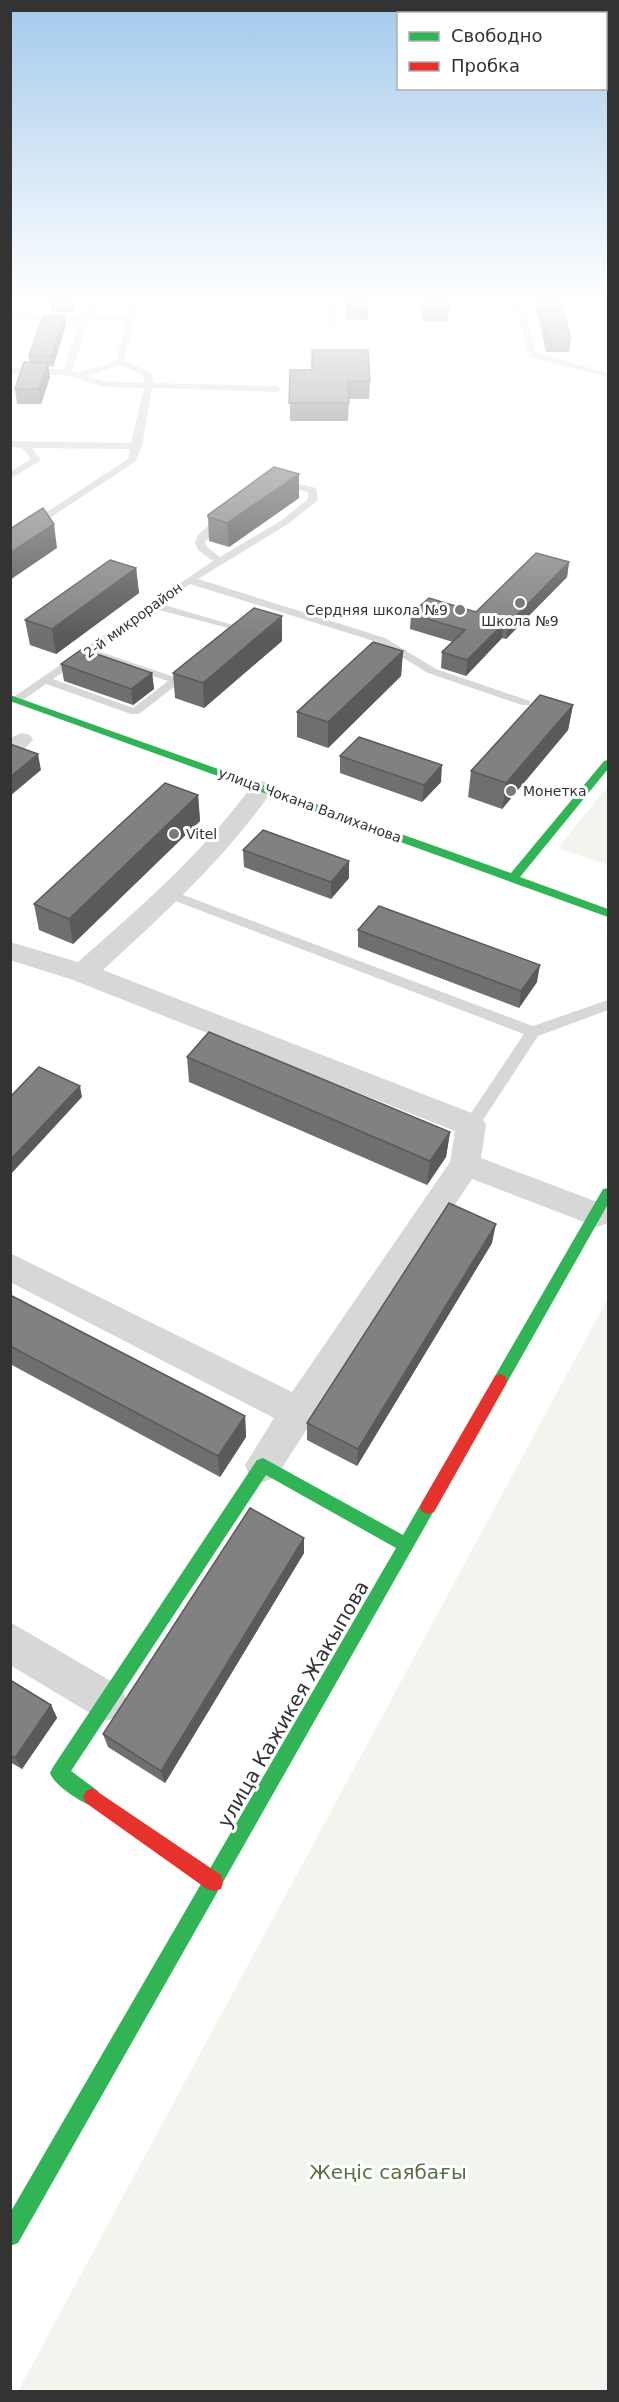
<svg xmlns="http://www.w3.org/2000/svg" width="619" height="2402" viewBox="0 0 619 2402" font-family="'DejaVu Sans',sans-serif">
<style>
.green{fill:#f1f5ed}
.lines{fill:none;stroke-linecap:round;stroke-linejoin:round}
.lane{fill:#d7d7d7;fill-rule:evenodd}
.street{fill:#d7d7d7;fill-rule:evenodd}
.fast{fill:#30b455;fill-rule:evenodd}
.jam{fill:#e5322d;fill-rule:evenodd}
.wall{fill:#6f6f6f}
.shaded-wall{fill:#5a5a5a}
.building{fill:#818181;stroke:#5a5a5a;stroke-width:1.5}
.poi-dot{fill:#7a7a7a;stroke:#fff;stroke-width:2}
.labels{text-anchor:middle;stroke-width:6;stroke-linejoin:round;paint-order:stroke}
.far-poi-label{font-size:14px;fill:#333;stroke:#fff;text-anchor:start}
.far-street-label{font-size:14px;fill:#333;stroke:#fff}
.near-street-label{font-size:20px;fill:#333;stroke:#fff}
.near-park-label{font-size:20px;fill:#56703f;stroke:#fff}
</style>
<rect width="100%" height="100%" fill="#fff"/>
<!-- green -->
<path class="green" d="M608 786V865L558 848Z
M608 1298V2391H18Z"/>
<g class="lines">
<!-- lane -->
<path class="lane" d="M87 300H95L90 316 127 317 131 300H139L124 361 149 371 154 379 153 383 277 386 281 389 277 392 152 388 142 446 135 462 10 544V536L128 459 130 449 32 448 41 460 10 479V472L31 459 22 448 10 447V441L131 443 144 388 103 387 66 375 10 374V368L64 369 80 321 10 319V315L82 316ZM88 321H126L116 361 78 373 72 371ZM120 365 143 375 145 383 104 381 86 376Z
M326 300H334V323L327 321Z
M498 300H508L525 310 536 353 608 373V377L529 357 518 313Z
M278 479 316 488 318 500 288 524 198 579 385 638 436 669 530 701V705H522L428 673 377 642 190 584 161 604 236 626V630L155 609 95 650 183 680 139 714H131L46 684 20 702H12V698L213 561 198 550 195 542 198 535 222 513 230 515 205 542 207 547 220 557 282 520 308 499V492L275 484 273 482ZM88 655 168 681 133 708 53 679Z
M170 890 533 1026 608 1000V1010L538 1036 477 1129 471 1131 463 1125 524 1034 165 897V891Z"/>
<!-- street -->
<path class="street" d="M22 733 30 735 33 740 18 755 10 757V738Z
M262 781 270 783 274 788C226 858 165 913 103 970L482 1117 486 1125 481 1158 608 1206V1223L597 1227 472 1179 317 1413 313 1425 309 1426 276 1477 263 1482 250 1477 245 1465 274 1418 10 1282V1253L292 1392 450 1162 455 1131 73 980 10 960V942L78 962C142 906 204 852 254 783Z
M10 1622 121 1687 127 1701 121 1715 107 1721 93 1715 10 1665Z"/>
<!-- fast -->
<path class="fast" d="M10 695 511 873 604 761 608 760V769L520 877 608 909V917L10 701Z
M608 1188V1204L505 1386 500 1388 495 1386 493 1381 495 1376 603 1189Z
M263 1458 403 1535 422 1502 428 1500 434 1502 436 1507 18 2243 10 2246V2213L396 1548 266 1475 71 1771 98 1791 101 1797 98 1803 92 1806C79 1801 55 1786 50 1773L53 1767 257 1460Z"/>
<!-- jam -->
<path class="jam" d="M500 1374 505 1376 507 1381 505 1386 434 1512 428 1514 422 1512 420 1507 422 1502 495 1376Z
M92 1788 221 1875 223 1882 221 1889 214 1891 207 1889 86 1803 83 1797 86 1791Z"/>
</g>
<!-- wall -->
<path class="wall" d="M49 300H76L72 312H51Z
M244 300H272V302L244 301Z
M345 300H368V320L346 319Z
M419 300H447L449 311 448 321H422Z
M534 300H560L571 339 569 352H546Z
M66 325 53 367 48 366 50 377 41 404H17L15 389 29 362V356Z
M290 370 370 381 369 399H349L348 421H290Z
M299 498 229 547 209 541 208 517Z
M569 562 567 577 506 639 502 638 466 676 441 668 442 652 453 642 410 629 411 614 476 612Z
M136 568 139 593 56 654 30 645 25 620Z
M282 616V641L204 708 175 698 173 673Z
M403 651 401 676 328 748 297 737V712Z
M61 664 152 673 154 689 133 705 64 681Z
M573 705 568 730 502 809 468 797 471 771Z
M340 756 441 782 422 802 340 773Z
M198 795 200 821 73 944 39 930 34 904Z
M243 850 349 861V878L331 899 244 867Z
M358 930 537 982 519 1008 358 947Z
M187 1057 450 1132 446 1157 427 1185 189 1082Z
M492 1243 357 1466 307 1440V1423Z
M10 1295 245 1416 246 1437 220 1477 10 1364Z
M304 1538V1553L165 1783 108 1747 103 1734Z
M10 1680 51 1705 57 1718 22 1769 10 1762Z"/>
<!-- shaded-wall -->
<path class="shaded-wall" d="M70 300H76L72 312Z
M65 315 66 325 53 367 51 356Z
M48 363 50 377 41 404 39 389Z
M299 474V498L229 547 227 523Z
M54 524 57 548 10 580V553Z
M569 562 567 577 506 639 508 624Z
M136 568 139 593 56 654 52 629Z
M282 616V641L204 708 203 683Z
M504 623 502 638 466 676 467 660Z
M403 651 401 676 328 748V722Z
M152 673 154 689 133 705 131 689Z
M573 705 568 730 502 809 506 783Z
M38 754 41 770 10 796V777Z
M442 765 441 782 422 802 424 785Z
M198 795 200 821 73 944 69 919Z
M349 861V878L331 899V882Z
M540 965 537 982 519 1008 521 991Z
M80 1086 82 1097 10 1175V1160Z
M450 1132 446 1157 427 1185 430 1161Z
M496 1224 492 1243 357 1466 358 1449Z
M245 1416 246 1437 220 1477 218 1456Z
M304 1538V1553L165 1783 161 1771Z
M51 1705 57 1718 22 1769 15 1758Z"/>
<!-- building -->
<path class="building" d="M346 300H368V306H346Z
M421 300H447L449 311H423Z
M538 300H560L571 339H548Z
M43 315H65L51 356H29Z
M312 350H368L370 381H348L349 403H289L290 370H312Z
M24 362 48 363 39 389H15Z
M274 467 299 474 227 523 208 517V515Z
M43 508 54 524 10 553V529Z
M536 553 569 562 508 624 504 623 467 660 442 652 465 630 411 614 429 598 476 612Z
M110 560 136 568 52 629 25 620Z
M254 608 282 616 203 683 173 673Z
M373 642 403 651 328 722 297 712Z
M82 649 152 673 131 689 61 664Z
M540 695 573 705 506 783 471 771Z
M359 737 442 765 424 785 340 756Z
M10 744 38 754 10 777Z
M165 783 198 795 69 919 34 904Z
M263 830 349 861 331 882 243 850Z
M379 906 540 965 521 991 358 930Z
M209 1032 450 1132 430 1161 187 1057Z
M39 1067 80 1086 10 1160V1097Z
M449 1203 496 1224 358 1449 307 1423Z
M10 1295 245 1416 218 1456 10 1346Z
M250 1508 304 1538 161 1771 103 1734Z
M10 1680 51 1705 15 1758 10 1755Z"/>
<!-- sky -->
<linearGradient id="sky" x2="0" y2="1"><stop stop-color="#a3caec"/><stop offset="0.47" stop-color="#fff"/><stop offset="1" stop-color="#fff" stop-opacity="0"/></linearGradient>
<rect width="619" height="637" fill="url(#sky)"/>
<!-- markers -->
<g class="poi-dot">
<circle cx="520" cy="603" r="6"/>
<circle cx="460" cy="610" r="6"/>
<circle cx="511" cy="791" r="6"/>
<circle cx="174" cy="834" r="6"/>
</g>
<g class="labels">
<!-- far-poi labels -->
<g class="far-poi-label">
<text x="448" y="615" text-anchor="end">Сердняя школа №9</text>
<text x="520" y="626" text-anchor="middle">Школа №9</text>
<text x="523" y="796">Монетка</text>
<text x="186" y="839">Vitel</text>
</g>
<!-- far-street labels -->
<g class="far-street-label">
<text transform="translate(133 620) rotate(-36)" y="5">2-й микрорайон</text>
<text transform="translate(310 805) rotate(20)" y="5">улица Чокана Валиханова</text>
</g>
<!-- near-street labels -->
<g class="near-street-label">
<text transform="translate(293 1704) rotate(-60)" y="7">улица Кажикея Жакыпова</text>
</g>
<!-- near-park labels -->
<g class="near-park-label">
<text x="388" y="2179">Жеңіс саябағы</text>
</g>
</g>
<!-- border -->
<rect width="619" height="2402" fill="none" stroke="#333333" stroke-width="24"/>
<!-- legend -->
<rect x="397" y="12" width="210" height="78" fill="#ffffff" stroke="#adadad" stroke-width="1.5"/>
<rect x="409" y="32" width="30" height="9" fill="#30b455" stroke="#adadad" stroke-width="1.5"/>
<text x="451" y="42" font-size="18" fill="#333333">Свободно</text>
<rect x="409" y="62" width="30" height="9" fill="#e5322d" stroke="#adadad" stroke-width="1.5"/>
<text x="451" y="72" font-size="18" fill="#333333">Пробка</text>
</svg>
